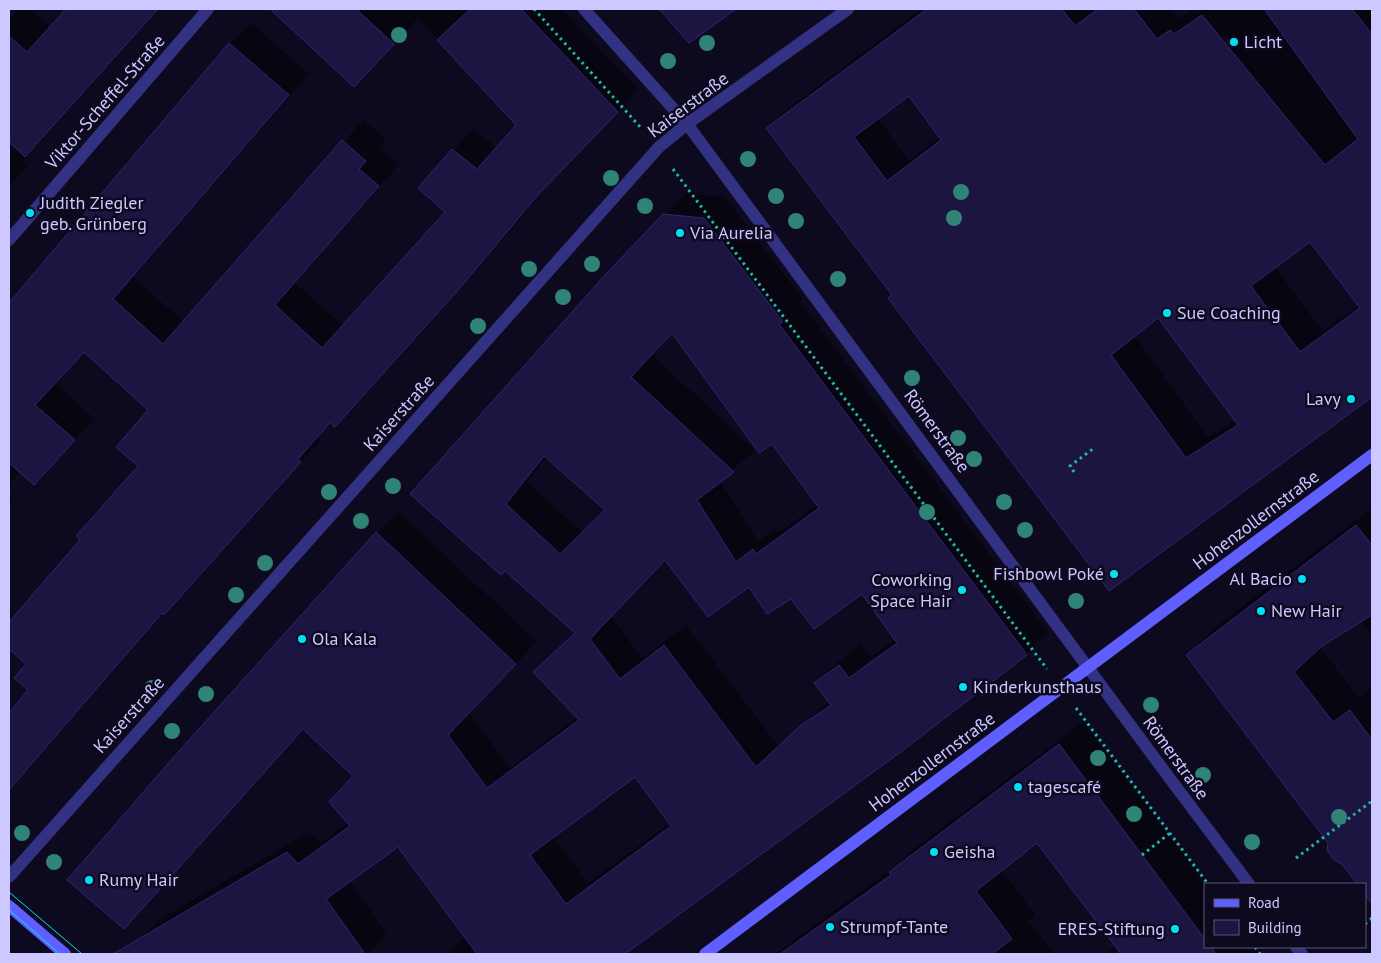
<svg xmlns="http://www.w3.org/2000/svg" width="1381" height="963" viewBox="0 0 1381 963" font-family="'PT Sans',sans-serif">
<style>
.shadow{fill:#0007;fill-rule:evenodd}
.building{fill:#1d1541;stroke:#32256f;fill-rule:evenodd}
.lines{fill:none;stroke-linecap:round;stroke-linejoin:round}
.path{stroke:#23b8ab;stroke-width:3;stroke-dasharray:2.5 4;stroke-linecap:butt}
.street{stroke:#323182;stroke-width:12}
.secondary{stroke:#5f5fff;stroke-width:12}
.tram{stroke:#00e1f3;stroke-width:1}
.tree{fill:#2f8476}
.poi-dot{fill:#00e1f3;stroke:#0d0a1f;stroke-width:2}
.labels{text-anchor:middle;stroke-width:5;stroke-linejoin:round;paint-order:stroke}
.poi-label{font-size:18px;fill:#cdc8ff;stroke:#0d0a1f;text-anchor:start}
.street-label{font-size:18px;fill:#cdc8ff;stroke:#0d0a1f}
</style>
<rect width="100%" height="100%" fill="#0d0a1f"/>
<!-- shadow -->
<path class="shadow" d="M19 9H31L51 27 67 9H159L22 162 27 166 9 187V19Z
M272 9H562L638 90 559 172 482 265 356 405 335 425 331 423 318 437 321 440 185 592 163 613 9 791V706L13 710 30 690 27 664 9 648V624L82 540 140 466 150 410 84 351 55 383 95 419 34 484 20 472 9 484V304L230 44 251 23 309 74 133 277 184 322 363 120 386 140 379 148 399 164 295 283 343 326 446 212 419 187 474 129 497 148 518 125 418 18 354 85Z
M660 9H733L689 42Z
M921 9H1172L1179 19 1193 9 1197 13 1203 9H1372V395L1109 589 768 128 790 107ZM909 95 940 137 909 161 878 118ZM1311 240 1359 305 1323 331 1275 267ZM1158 316 1236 420 1208 437 1134 335Z
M686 193 725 197 803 299 800 302 1048 632 1026 654 902 750 624 954H447L465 936 399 845 349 880 386 933 370 954H155L139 940 160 919 309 832 320 843 349 822 355 776 304 728 124 927 377 533 399 512 537 642 469 713 510 768 578 717 535 672 576 632 505 570 412 494ZM673 332 772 442 818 504 778 533 775 529 758 541 720 481 755 450 651 354ZM546 457 607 510 583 533 527 482ZM666 558 791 597 862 593 896 639 871 657 861 644 838 662 816 683 829 701 779 747 686 625 642 658 611 616ZM635 775 670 823 588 883 553 836Z
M9 497 13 501 9 505Z
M1372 508V636L1360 621 1319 646 1359 698 1372 688V902L1365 892V884H1359L1330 842 1187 655 1213 629Z
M1083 722 1207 884H1205V947H1254L1260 954H1105L1116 946 1038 841 1001 870 1035 914 1028 921 1055 954H926L916 942 899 954H775L901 862 914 849Z"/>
<!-- building -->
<path class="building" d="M66 9H158L25 157 9 142V36L27 52Z
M270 9H356L394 44 354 87Z
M470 9H521L618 112 538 195 461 287 335 427 330 423 298 459 301 462 164 615 162 613 9 790V713L28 690 14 678 26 664 9 649V622L80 540 76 536 138 466 116 447 148 410 84 352 35 405 75 440 34 485 9 463V303L229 43 289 95 113 299 163 344 342 140 366 161 359 169 379 186 275 305 322 348 445 212 418 188 452 149 477 169 516 125 437 40Z
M659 9H736L689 43Z
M927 9H1062L1075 26 1098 9H1134L1157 39 1170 30 1174 34 1202 15 1325 165 1358 139 1264 9H1352L1372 34V397L1109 591 888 298 892 295 766 128ZM909 96 941 140 887 181 854 137ZM1310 242 1360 308 1300 352 1251 286ZM1158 318 1238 425 1186 458 1111 355Z
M663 214 704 218 783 322 779 324 1027 655 902 751 625 954H477L398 847 326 899 365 954H113L287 852 298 864 350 826 329 802 353 776 303 729 124 929 67 880 180 750 376 532 516 664 448 735 487 788 579 720 533 672 575 633 505 571 501 575 410 494 605 275ZM672 333 759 453 772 444 819 508 756 554 753 549 736 562 697 500 734 472 631 377ZM544 456 605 510 560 554 506 504ZM665 560 708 617 749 587 767 614 791 599 814 629 862 594 897 643 849 678 839 665 814 683 831 705 800 726 756 767 664 645 620 679 590 639ZM635 777 671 826 566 904 530 855Z
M1356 525 1372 545V615L1322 646 1294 672 1333 722 1350 710 1372 740V904L1365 894V884H1357L1342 864 1334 860 1327 850 1328 843 1186 655Z
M1059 744 1205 939V947H1211L1216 954H1121L1037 843 976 891 1012 939 992 954H780L891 875 889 872Z"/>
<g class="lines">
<!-- path -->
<path class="path" d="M534 9 642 129
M673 169 1047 669
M1074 472 1070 466 1094 448
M1076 708 1208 884
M1142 855 1170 833
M1296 858 1372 801
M1365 924 1372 918
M1255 947 1260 954"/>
<!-- street -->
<path class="street" d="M584 9 687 124 1162 768 1249 884
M9 240 208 9
M9 877 659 147 687 124 848 9
M1296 947 1302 954"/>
<!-- secondary -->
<path class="secondary" d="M9 906 65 954
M705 954 1372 455"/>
<!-- tram -->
<path class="tram" d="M9 892 82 954
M9 910 60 954"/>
</g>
<!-- trees -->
<g class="tree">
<circle cx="399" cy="35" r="8"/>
<circle cx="707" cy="43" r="8"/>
<circle cx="668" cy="61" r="8"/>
<circle cx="748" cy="159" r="8"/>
<circle cx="611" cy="178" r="8"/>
<circle cx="961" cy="192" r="8"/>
<circle cx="776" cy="196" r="8"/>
<circle cx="645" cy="206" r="8"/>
<circle cx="954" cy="218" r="8"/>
<circle cx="796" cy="221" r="8"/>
<circle cx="592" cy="264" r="8"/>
<circle cx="529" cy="269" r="8"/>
<circle cx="838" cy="279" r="8"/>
<circle cx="563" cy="297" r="8"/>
<circle cx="478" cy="326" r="8"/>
<circle cx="912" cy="378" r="8"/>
<circle cx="958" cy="438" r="8"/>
<circle cx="974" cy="459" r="8"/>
<circle cx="393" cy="486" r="8"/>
<circle cx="329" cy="492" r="8"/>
<circle cx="1004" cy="502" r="8"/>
<circle cx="927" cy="512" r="8"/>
<circle cx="361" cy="521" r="8"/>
<circle cx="1025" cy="530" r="8"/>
<circle cx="265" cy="563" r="8"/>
<circle cx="236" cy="595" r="8"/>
<circle cx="1076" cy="601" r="8"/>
<circle cx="152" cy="688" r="8"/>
<circle cx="206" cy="694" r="8"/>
<circle cx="1151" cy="705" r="8"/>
<circle cx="172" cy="731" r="8"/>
<circle cx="1098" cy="758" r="8"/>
<circle cx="1203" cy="775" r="8"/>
<circle cx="1134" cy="814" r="8"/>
<circle cx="1339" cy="817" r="8"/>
<circle cx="22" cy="833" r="8"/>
<circle cx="1252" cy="842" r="8"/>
<circle cx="54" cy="862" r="8"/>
</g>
<!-- markers -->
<g class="poi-dot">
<circle cx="1234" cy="42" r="5"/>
<circle cx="30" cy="213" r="5"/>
<circle cx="680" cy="233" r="5"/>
<circle cx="1167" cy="313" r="5"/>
<circle cx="1351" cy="399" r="5"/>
<circle cx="1114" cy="574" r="5"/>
<circle cx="1302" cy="579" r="5"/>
<circle cx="962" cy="590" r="5"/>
<circle cx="1261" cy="611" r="5"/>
<circle cx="302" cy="639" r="5"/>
<circle cx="963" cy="687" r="5"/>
<circle cx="1018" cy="787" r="5"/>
<circle cx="934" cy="852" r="5"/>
<circle cx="89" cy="880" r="5"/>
<circle cx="830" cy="927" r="5"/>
<circle cx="1175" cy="929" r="5"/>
</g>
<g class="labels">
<!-- poi labels -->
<g class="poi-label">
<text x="1244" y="48">Licht</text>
<text x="40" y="209">Judith Ziegler<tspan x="40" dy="21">geb. Grünberg</tspan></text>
<text x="690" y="239">Via Aurelia</text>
<text x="1177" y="319">Sue Coaching</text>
<text x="1341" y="405" text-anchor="end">Lavy</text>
<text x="1104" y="580" text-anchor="end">Fishbowl Poké</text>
<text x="1292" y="585" text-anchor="end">Al Bacio</text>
<text x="952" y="586" text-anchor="end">Coworking<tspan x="952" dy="21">Space Hair</tspan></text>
<text x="1271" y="617">New Hair</text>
<text x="312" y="645">Ola Kala</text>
<text x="973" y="693">Kinderkunsthaus</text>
<text x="1028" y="793">tagescafé</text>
<text x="944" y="858">Geisha</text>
<text x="99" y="886">Rumy Hair</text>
<text x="840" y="933">Strumpf-Tante</text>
<text x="1165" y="935" text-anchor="end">ERES-Stiftung</text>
</g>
<!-- street labels -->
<g class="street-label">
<text transform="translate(105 102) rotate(-49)" y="6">Viktor-Scheffel-Straße</text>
<text transform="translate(688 105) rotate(-37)" y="6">Kaiserstraße</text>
<text transform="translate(399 413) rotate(-48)" y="6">Kaiserstraße</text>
<text transform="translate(937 431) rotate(54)" y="6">Römerstraße</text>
<text transform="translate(1256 520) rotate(-37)" y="6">Hohenzollernstraße</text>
<text transform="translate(129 715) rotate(-48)" y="6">Kaiserstraße</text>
<text transform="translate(1176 758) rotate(54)" y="6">Römerstraße</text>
<text transform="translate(932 762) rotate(-37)" y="6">Hohenzollernstraße</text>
</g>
</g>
<!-- border -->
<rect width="1381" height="963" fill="none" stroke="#cdc8ff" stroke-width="20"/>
<!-- legend -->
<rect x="1204" y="883" width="162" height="65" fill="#0d0a1f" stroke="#5a5679"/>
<rect x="1214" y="899" width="25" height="8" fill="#5f5fff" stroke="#5a5679"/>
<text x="1248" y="908" font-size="15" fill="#cdc8ff">Road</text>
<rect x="1214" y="920" width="25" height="15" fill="#1d1541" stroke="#5a5679"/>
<text x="1248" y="933" font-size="15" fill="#cdc8ff">Building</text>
</svg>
